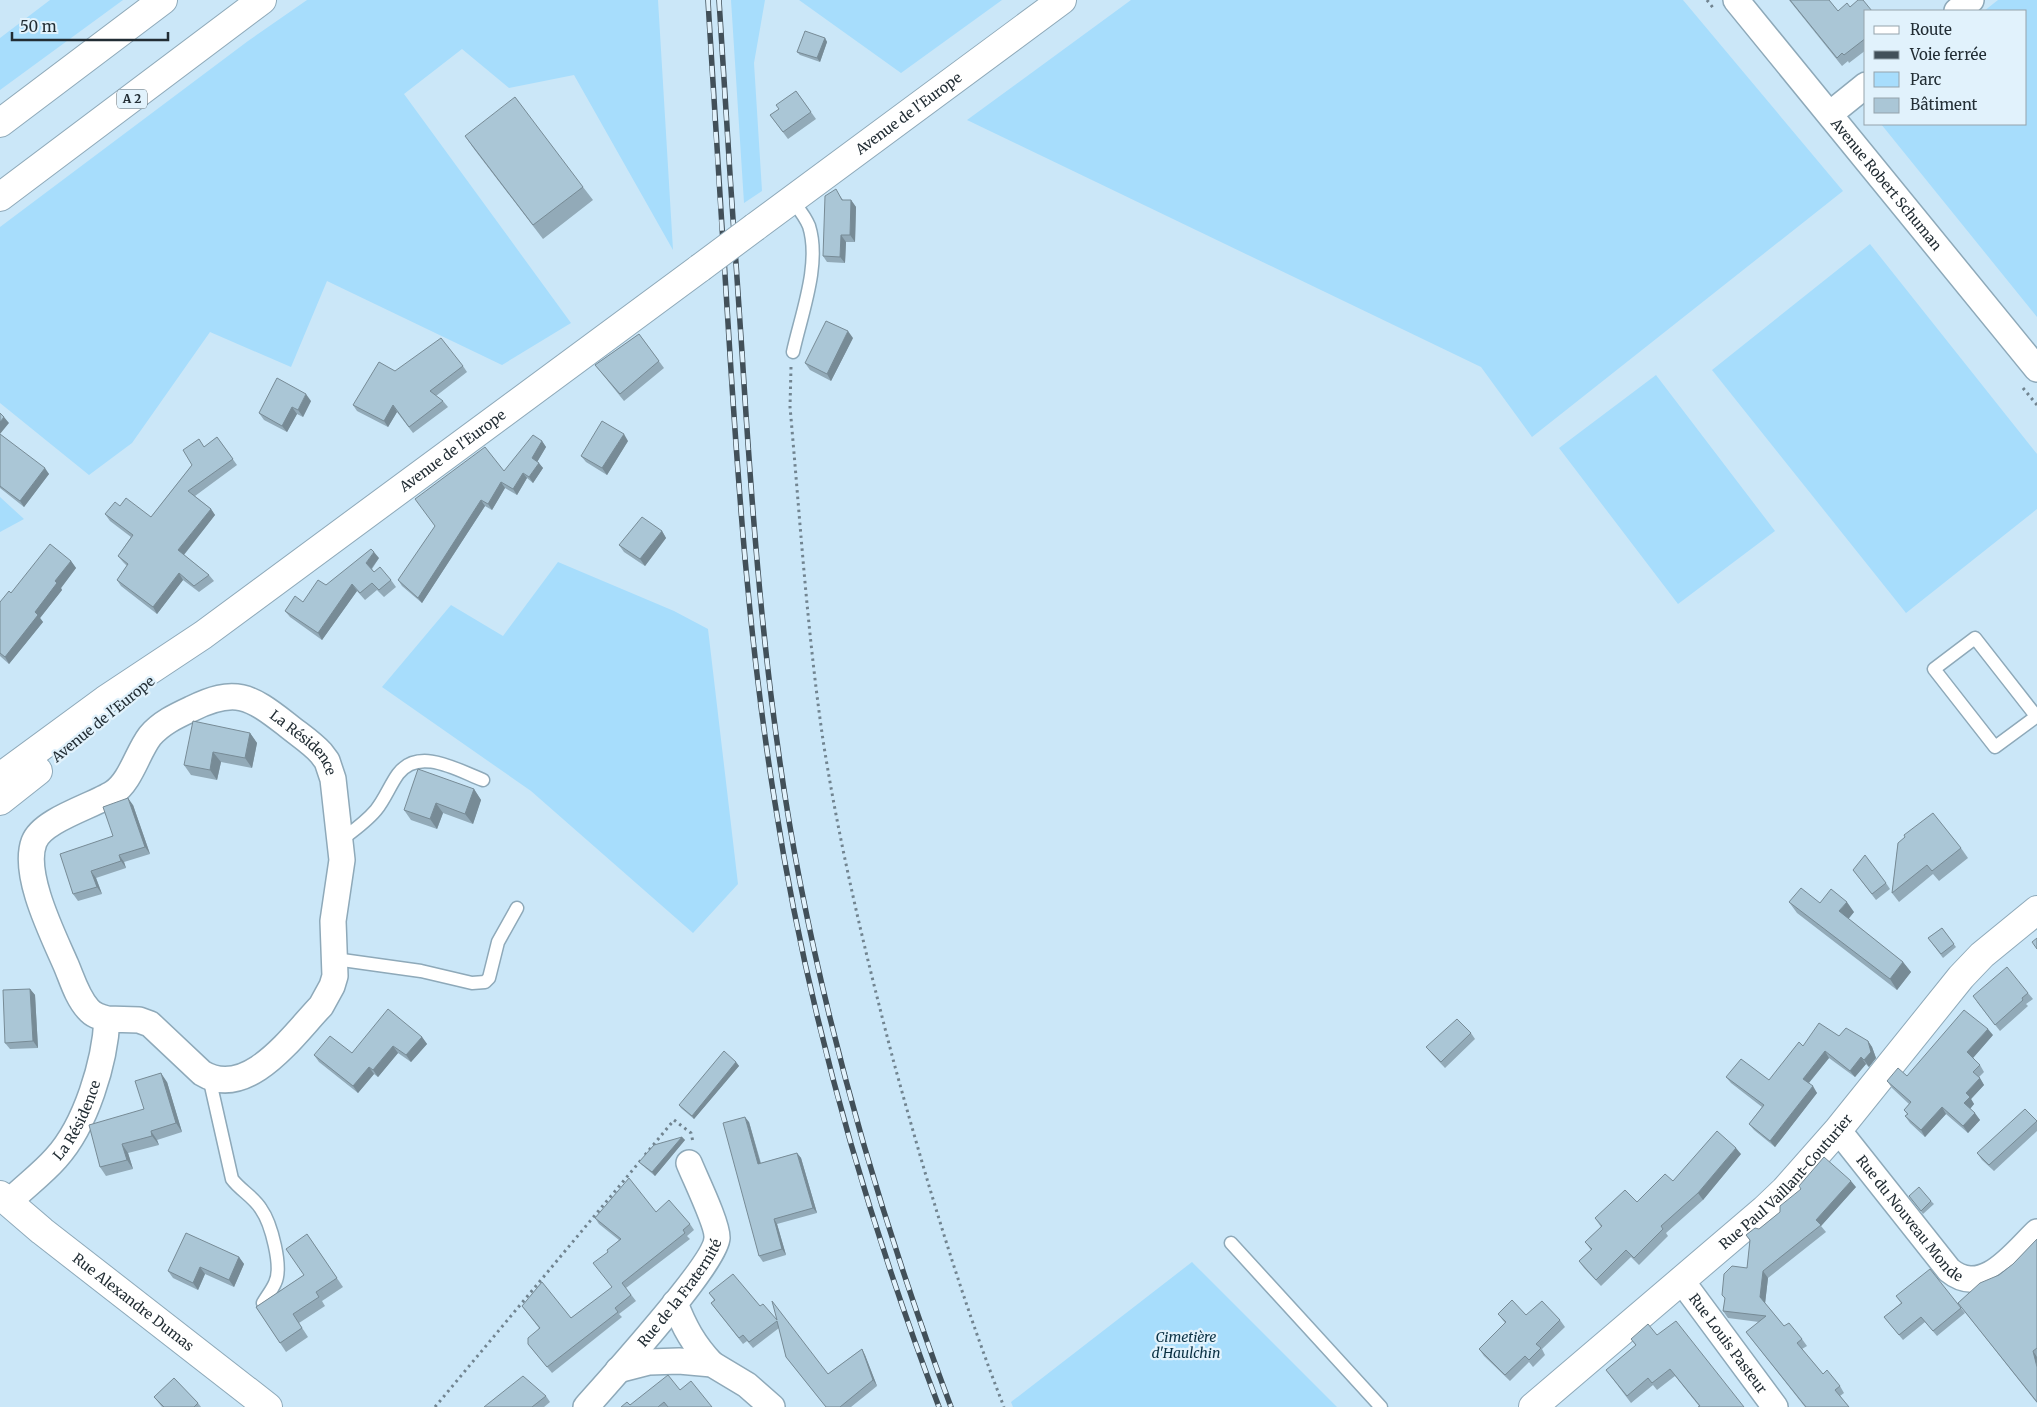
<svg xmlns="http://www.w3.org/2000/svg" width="2037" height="1407" viewBox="0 0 2037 1407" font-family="Merriweather,serif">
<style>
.green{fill:#a7ddfc}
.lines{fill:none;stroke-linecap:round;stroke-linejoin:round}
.lane-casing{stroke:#8ea9b9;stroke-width:15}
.street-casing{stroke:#8ea9b9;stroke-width:28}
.secondary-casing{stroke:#8ea9b9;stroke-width:30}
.highway-casing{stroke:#8ea9b9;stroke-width:30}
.path{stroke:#718490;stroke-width:3;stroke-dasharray:2.5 4;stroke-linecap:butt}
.lane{stroke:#fff;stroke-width:12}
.street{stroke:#fff;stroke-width:25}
.secondary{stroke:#fff;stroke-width:28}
.highway{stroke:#fff;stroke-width:28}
.rail-casing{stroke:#425059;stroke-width:5.5}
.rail{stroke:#e1f2fc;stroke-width:4;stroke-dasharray:11;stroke-linecap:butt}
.secondary-bridge-casing{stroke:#8ea9b9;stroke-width:30;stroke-linecap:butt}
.secondary-bridge{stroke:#fff;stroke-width:28}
.wall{fill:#92aab8}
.shaded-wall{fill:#778b96}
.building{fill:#aac6d6;stroke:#778b96}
.labels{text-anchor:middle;stroke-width:4.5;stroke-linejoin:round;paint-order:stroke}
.shield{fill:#e1f2fc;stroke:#5b6870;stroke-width:1}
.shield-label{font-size:12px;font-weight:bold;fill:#222d34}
.street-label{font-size:14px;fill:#222d34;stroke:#e1f2fc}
.park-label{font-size:14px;font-style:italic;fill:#093043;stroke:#e1f2fc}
</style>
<rect width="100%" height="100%" fill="#cbe7f8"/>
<!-- green -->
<path class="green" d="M50 0H123L0 90V38Z
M307 0H658L673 250 574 75 509 88 462 49 404 94 571 323 502 365 327 281 291 367 210 332 132 443 89 475 0 403V227L248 41Z
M731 0H765L754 63 762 191 744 203Z
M799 0H1002L901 73Z
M1131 0H1683L1843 191 1532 437 1481 367 967 120Z
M1998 0H2037V317L1881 124H2026V11H1984Z
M1870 244 2037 454V509L1906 613 1712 370Z
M1656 375 1775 531 1678 604 1559 448Z
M0 497 24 519 0 532Z
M558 562 674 611 708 629 738 884 693 933 531 791 382 687 451 605 503 636Z
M1192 1262 1337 1407H1013L1011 1402Z"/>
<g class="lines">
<!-- lane casing -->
<g class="lane-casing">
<path id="lane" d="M792 200C798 208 805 216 809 226 821 264 801 315 793 352
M2036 716 1975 638 1934 669 1995 747 2037 716
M341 840C353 831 366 822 376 810 385 799 390 785 398 774 419 746 459 771 483 780
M335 959 421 971 472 983 485 982 489 978 498 942 517 908
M209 1077 232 1179C240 1190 254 1197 261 1209 271 1223 283 1267 275 1283 272 1290 267 1296 263 1303
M1231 1243 1381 1407"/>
</g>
<!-- street casing -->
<g class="street-casing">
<g id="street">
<path id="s1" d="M1736 0 2037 369"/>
<path d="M1957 11 1971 0"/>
<path d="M1830 114 1866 85"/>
<path id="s2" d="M1838 1130 1949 1270C1983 1298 2014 1254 2037 1232"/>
<path id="s3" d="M9 1202C24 1187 42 1174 56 1158 86 1125 105 1062 107 1019 99 1017 93 1015 88 1009 77 997 72 979 66 965 53 935 22 874 34 842 42 820 93 806 113 793 131 781 137 753 150 736 161 723 176 716 191 709 235 687 250 696 286 724 298 734 311 742 321 753L327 761 333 779 342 860 333 921 335 976 332 986 321 1006C293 1035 248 1101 202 1073L150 1024 139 1020 107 1019"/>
<path id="s4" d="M1681 1280 1775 1407"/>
<path d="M675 1303C684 1327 694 1345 712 1364"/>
<path d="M618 1370 649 1362 679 1361 712 1364 747 1385 772 1407"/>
<path id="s5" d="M586 1407C608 1382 716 1263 717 1238 718 1225 695 1178 689 1163"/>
</g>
</g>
<!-- secondary casing -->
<g class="secondary-casing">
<g id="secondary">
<path id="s6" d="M755 227 1062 0"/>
<path id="s7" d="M0 777 105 700 203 635 700 268"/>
<path d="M0 801 38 771"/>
<path id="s8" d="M0 1195 42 1231 268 1407"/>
<path id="s9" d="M1533 1407 1764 1210 1785 1190 1838 1130 1961 977 1982 955 2037 910"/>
</g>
</g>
<!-- highway casing -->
<g class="highway-casing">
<path id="highway" d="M0 123 163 0
M0 197 262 0"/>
</g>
<!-- path -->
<path class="path" d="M1707 0 1714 9
M791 367 790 407C800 518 807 630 823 740 840 849 866 956 894 1063 926 1179 960 1295 1004 1407
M2023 388 2037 405
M645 1155 674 1120 691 1133 693 1142
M435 1407 641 1160"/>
<!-- lane -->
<use href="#lane" class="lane"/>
<!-- street -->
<use href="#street" class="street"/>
<!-- secondary -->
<use href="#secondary" class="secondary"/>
<!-- highway -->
<use href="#highway" class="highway"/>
<!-- rail casing -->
<g class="rail-casing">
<path id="rail" d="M708 0C714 108 721 216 728 323 738 484 749 644 775 803 807 1010 865 1212 939 1407
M719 0C726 117 734 235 742 352 753 530 766 706 800 882 835 1061 887 1236 951 1407"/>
</g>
<!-- rail -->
<use href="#rail" class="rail"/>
<!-- secondary-bridge casing -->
<g class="secondary-bridge-casing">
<path id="secondary-bridge" d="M700 268 755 227"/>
</g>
<!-- secondary-bridge -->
<use href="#secondary-bridge" class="secondary-bridge"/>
</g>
<!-- wall -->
<path class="wall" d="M1789 0H1829L1838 11 1850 7 1866 11V50L1849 63 1848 61 1842 66Z
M825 38 827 42 820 62 800 55 797 52Z
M796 91 816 119 788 139 770 115 779 109Z
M465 136 583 187 593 200 543 239 474 149Z
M840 196 843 200H851L856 207 855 242H846L845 263 827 262 823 256Z
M639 334 664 368 624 401 595 365Z
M853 338 831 381 810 370 805 363Z
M463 366 467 372 436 396 443 401 448 407 413 433 397 412 388 427 357 411 353 405 395 371Z
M311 401 303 417 297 414 287 432 264 420 259 413Z
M0 434 49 474 24 507 0 488Z
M217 437 237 465 195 496 211 509 215 515 184 555 209 575 214 581 199 592 183 580 157 614 121 586 117 580 127 566 123 562 118 556 131 537 110 521 105 514 120 506 151 517 192 465 204 447Z
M542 441 546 447 537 462 543 468 533 483 527 478 517 495 505 488 492 510 485 506 422 603 402 586 398 580 504 471Z
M628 441 607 475 586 462 581 456Z
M662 531 666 538 645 566 624 552 619 545Z
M379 558 372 569 374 572 391 580 396 587 384 597 377 590 365 600 357 591 322 640 290 617 285 611 303 602 326 585Z
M71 561 76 568 61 588 62 590 40 618 43 622 9 664 0 656V602L11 593Z
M250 733 257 743 252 768 221 762 217 780 191 775 184 765Z
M474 789 481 800 473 824 443 813 437 829 411 820 404 810Z
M133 805 150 854 124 862 126 868 96 878 102 894 78 901 73 894 113 836Z
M1898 843 1961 848 1968 858 1939 881 1933 874 1899 902 1892 893Z
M1853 870 1886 883 1890 889 1876 900Z
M1789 902 1820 903 1854 912 1848 919 1903 962 1911 972 1897 990 1797 913Z
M1942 928 1956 947 1943 958 1928 938Z
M30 989 35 995 38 1048 10 1049 5 1043Z
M2028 993 2033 999 2026 1004 2028 1006 2000 1031 1977 1002Z
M1471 1033 1475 1039 1445 1068 1431 1053 1426 1047Z
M1993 1035 1973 1058 1980 1065 1984 1072 1979 1077 1984 1085 1971 1099 1974 1104 1970 1109 1980 1120 1968 1133 1946 1114 1925 1137 1910 1123 1905 1116 1907 1114 1904 1110 1909 1104 1892 1088 1887 1081 1907 1076Z
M1839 1036 1868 1041 1872 1047 1876 1058 1869 1067 1866 1064 1855 1077 1829 1058 1809 1083 1817 1093 1775 1147 1754 1130 1749 1124 1762 1107 1731 1083 1726 1077 1769 1080 1803 1046Z
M422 1037 427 1044 411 1062 398 1053 378 1077 374 1074 358 1093 319 1062 314 1055 352 1053Z
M736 1062 739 1066 694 1119 681 1108 679 1105Z
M167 1082 182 1132 157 1140 159 1145 128 1153 133 1169 106 1176 100 1167 144 1109Z
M2037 1120V1131L1994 1171 1982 1160 1977 1153Z
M749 1122 761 1163 797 1153 801 1158 817 1213 777 1224 786 1255 763 1262 759 1256Z
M682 1137 685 1140 655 1176 642 1165 639 1162Z
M1741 1154 1703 1200 1666 1233 1668 1236 1639 1265 1631 1257 1601 1286 1584 1268 1579 1261 1591 1250 1585 1242 1601 1227 1595 1218 1637 1202 1673 1181Z
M1799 1186 1856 1187 1821 1226 1826 1232 1768 1278 1765 1303 1784 1326 1802 1339 1807 1346 1802 1349 1823 1374 1840 1386 1844 1393 1840 1396 1849 1407H1805L1746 1332 1759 1322 1728 1318 1723 1311 1725 1299 1722 1295 1747 1268 1750 1241 1746 1235 1759 1229 1780 1212 1801 1189Z
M1909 1196 1931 1201 1934 1204 1923 1214Z
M656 1212 690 1224 694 1230 687 1236 690 1239 626 1288 636 1301 619 1314 622 1317 552 1373 528 1344 539 1328 522 1306 571 1318 612 1288 608 1252 619 1240 599 1224 595 1218Z
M307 1234 343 1287 322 1301 325 1306 299 1323 308 1337 286 1352 256 1307 304 1275Z
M2037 1239V1403L1958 1303 2013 1264Z
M239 1257 244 1264 234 1287 205 1274 198 1290 173 1278 168 1271Z
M709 1293 760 1306 777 1320 828 1374 862 1349 865 1355 877 1386 851 1407H826L786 1357 779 1328 753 1348 747 1341 743 1344 711 1303 714 1300Z
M1896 1296 1961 1308 1965 1313 1937 1336 1925 1322 1903 1340 1884 1317 1901 1303Z
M1498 1314 1526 1315 1560 1320 1565 1327 1542 1349 1545 1355 1533 1367 1529 1362 1510 1381 1484 1356 1479 1349 1505 1323Z
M1657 1335 1744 1407 1699 1406 1675 1376 1657 1390 1653 1385 1631 1403 1606 1370 1636 1346 1631 1339Z
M680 1390 712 1407H621L630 1405Z
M546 1396 550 1402 544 1407H484Z
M154 1397 198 1403 201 1407H162Z"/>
<!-- shaded-wall -->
<path class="shaded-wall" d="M825 38 827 42 820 62 817 58Z
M851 200 856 207 855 242 850 235Z
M841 235 846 242 845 263 840 257Z
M848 331 853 338 831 381 827 374Z
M306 394 311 401 303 417 298 410Z
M393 405 397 412 388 427 384 421Z
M292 407 297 414 287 432 282 426Z
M4 417 9 423 0 434V422Z
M624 434 628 441 607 475 602 468Z
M542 441 546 447 536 464 532 458Z
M539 463 543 468 533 483 529 477Z
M45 468 49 474 24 507 20 501Z
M523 473 527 478 517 495 513 489Z
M501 482 505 488 492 510 488 504Z
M481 500 485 506 422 603 418 598Z
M211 509 215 515 182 557 178 550Z
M662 531 666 538 645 566 640 559Z
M374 552 379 558 371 569 366 563Z
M71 561 76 568 61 588 62 590 40 618 43 622 9 664 5 657 55 581Z
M179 573 183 580 157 614 153 607Z
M352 584 357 591 322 640 318 633Z
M250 733 257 743 252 768 245 758Z
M213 752 221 762 217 780 210 770Z
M474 789 481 800 473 824 465 814Z
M128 798 133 805 150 854 145 847Z
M436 803 443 813 437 829 430 819Z
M119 855 124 862 126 868 121 861Z
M91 871 96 878 102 894 97 887Z
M1847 902 1854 912 1846 922 1839 911Z
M1903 962 1911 972 1897 990 1890 979Z
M30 989 35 995 38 1048 33 1041Z
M1988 1029 1993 1035 1972 1059 1967 1052Z
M422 1037 427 1044 411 1062 406 1055Z
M1868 1041 1872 1047 1876 1058 1869 1067 1864 1060Z
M393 1046 398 1053 378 1077 373 1070Z
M1825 1051 1829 1058 1807 1085 1803 1079Z
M1861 1057 1866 1064 1855 1077 1850 1071Z
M736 1062 739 1066 694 1119 692 1116Z
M369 1067 374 1074 358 1093 353 1086Z
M161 1073 167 1082 182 1132 176 1123Z
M1980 1078 1984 1085 1971 1099 1974 1104 1969 1110 1964 1103 1966 1093Z
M1813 1086 1817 1093 1775 1147 1770 1141Z
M1942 1107 1946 1114 1925 1137 1921 1130Z
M1975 1113 1980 1120 1968 1133 1963 1126Z
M745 1117 749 1122 762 1169 758 1164Z
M151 1131 157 1140 159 1145 152 1136Z
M682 1137 685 1140 655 1176 652 1172Z
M122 1144 128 1153 133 1169 127 1160Z
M1736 1148 1741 1154 1703 1200 1698 1193Z
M797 1153 801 1158 817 1213 813 1208Z
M1851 1181 1856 1187 1821 1226 1816 1220Z
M774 1219 777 1224 786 1255 782 1249Z
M239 1257 244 1264 234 1287 229 1280Z
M200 1267 205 1274 198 1290 193 1283Z
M1763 1271 1768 1278 1765 1304 1760 1297Z
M862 1349 865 1355 877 1386 873 1380Z
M2033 1351 2037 1357V1367Z"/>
<!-- building -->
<path class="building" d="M1790 0H1829L1838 11 1847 3 1850 7 1858 0H1863L1872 11H1866V38L1844 55 1842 53 1837 58Z
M805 31 825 38 817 58 797 52Z
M796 91 811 112 783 132 770 115 779 109 776 105Z
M515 97 583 187 533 225 465 136Z
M836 189 842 200H851L850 235H841L840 257 823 256 825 196Z
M826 321 848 331 827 374 805 363Z
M639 334 659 361 620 394 595 365Z
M441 338 463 366 430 391 443 401 409 427 393 405 384 421 353 405 379 362 395 371Z
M277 378 306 394 298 410 292 407 282 426 259 413Z
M0 413 4 417 0 422Z
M602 421 624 434 602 468 581 456Z
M0 434 45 468 20 501 0 486Z
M533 435 542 441 532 458 539 463 529 477 523 473 513 489 501 482 488 504 481 500 418 598 398 580 435 526 415 499 485 447 504 471Z
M217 437 233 459 188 491 211 509 178 550 209 575 194 586 179 573 153 607 117 580 128 564 118 556 133 535 105 514 115 502 120 506 126 498 151 517 192 465 183 450 199 439 204 447Z
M642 517 662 531 640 559 619 545Z
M50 544 71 561 55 581 57 583 35 612 38 615 5 657 0 653V602L9 591 11 593Z
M371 549 374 552 366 563 374 572 380 567 391 580 379 590 372 583 360 593 352 584 318 633 285 611 295 596 303 602 318 580 326 585Z
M193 721 250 733 245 758 213 752 210 770 184 765Z
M418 769 474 789 465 814 436 803 430 819 404 810Z
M128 798 145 847 119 855 121 861 91 871 97 887 73 894 60 854 113 836 103 807Z
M1933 813 1961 848 1932 871 1927 865 1892 893 1898 843 1905 837 1904 835Z
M1865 855 1886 883 1872 894 1853 870Z
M1801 888 1820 903 1831 889 1847 902 1839 911 1903 962 1890 979 1789 902Z
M1942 928 1954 944 1941 954 1928 938Z
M2037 938V949L2032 942Z
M2007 967 2028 993 2022 998 2023 1000 1995 1025 1973 996Z
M30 989 33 1041 5 1043 3 990Z
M388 1009 422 1037 406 1055 393 1046 373 1070 369 1067 353 1086 314 1055 330 1036 352 1053Z
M1964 1010 1988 1029 1967 1052 1980 1065 1973 1072 1980 1078 1966 1093 1970 1097 1964 1103 1975 1113 1963 1126 1942 1107 1921 1130 1905 1116 1908 1114 1904 1110 1911 1102 1887 1081 1898 1068 1907 1076Z
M1457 1019 1471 1033 1441 1062 1426 1047Z
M1819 1023 1839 1036 1846 1028 1868 1041 1871 1052 1864 1060 1861 1057 1850 1071 1825 1051 1803 1079 1813 1086 1770 1141 1749 1124 1764 1105 1726 1077 1741 1059 1769 1080 1799 1042 1803 1046Z
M724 1051 736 1062 692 1116 679 1105Z
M161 1073 176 1123 151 1131 152 1136 122 1144 127 1160 100 1167 89 1125 144 1109 135 1081Z
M2025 1109 2037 1121 1989 1165 1977 1153Z
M745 1117 758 1164 797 1153 813 1208 774 1219 782 1249 759 1256 723 1123Z
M1717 1131 1736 1148 1698 1193 1661 1226 1663 1229 1634 1258 1626 1250 1596 1280 1579 1261 1592 1249 1585 1242 1602 1226 1595 1218 1625 1190 1637 1202 1665 1174 1673 1181Z
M682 1137 652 1172 639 1162 654 1145Z
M1824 1157 1851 1181 1816 1220 1821 1225 1763 1271 1760 1297 1784 1326 1789 1323 1802 1339 1797 1343 1823 1374 1827 1370 1840 1386 1835 1390 1849 1407H1806L1746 1332 1766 1316 1723 1311 1725 1298 1722 1295 1724 1274 1732 1266 1747 1268 1750 1240 1746 1235 1755 1228 1759 1229 1780 1212V1206L1801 1189 1799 1186Z
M629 1178 656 1212 669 1200 690 1224 683 1230 685 1233 622 1283 631 1295 615 1308 618 1312 547 1367 528 1344V1338L540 1328 522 1306 542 1282 571 1318 612 1287 593 1263 608 1252 607 1250 621 1239 595 1218Z
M1919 1187 1931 1201 1921 1211 1909 1196Z
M186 1233 239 1257 229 1280 200 1267 193 1283 168 1271Z
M307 1234 337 1278 316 1292 319 1297 293 1314 302 1328 280 1343 256 1307 304 1275 286 1249Z
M2037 1239V1348L2033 1351 2037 1367V1402L1958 1303 1980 1283 1999 1275 2013 1264Z
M1930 1269 1961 1308 1933 1331 1921 1317 1899 1335 1884 1317 1902 1303 1896 1296Z
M733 1274 760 1306 763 1304 777 1320 772 1301 828 1374 862 1349 873 1380 840 1407H826L786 1357 777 1321 749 1342 743 1335 739 1338 711 1303 715 1300 709 1293Z
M1512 1300 1526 1315 1542 1301 1560 1320 1536 1344 1541 1348 1529 1360 1525 1356 1505 1375 1479 1349 1506 1322 1498 1314Z
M1676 1321 1744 1407H1698L1700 1406 1670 1369 1652 1383 1648 1378 1627 1396 1606 1370 1636 1345 1631 1339 1648 1324 1657 1335Z
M668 1375 680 1390 691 1381 712 1407H668L664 1402 658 1407H621L627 1402 630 1405Z
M523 1376 546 1396 532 1407H484Z
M174 1378 198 1403 194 1407H164L154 1397Z"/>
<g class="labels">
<!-- shield labels -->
<rect class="shield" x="117" y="89.5" width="30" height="19" rx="4"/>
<g class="shield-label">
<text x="132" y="103">A 2</text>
</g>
<!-- street labels -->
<g class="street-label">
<text dy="5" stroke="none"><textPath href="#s6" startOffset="191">Avenue de l'Europe</textPath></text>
<text dy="5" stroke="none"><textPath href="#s1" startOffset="238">Avenue Robert Schuman</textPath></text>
<text dy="5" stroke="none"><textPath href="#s7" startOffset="558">Avenue de l'Europe</textPath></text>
<text transform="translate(103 719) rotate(-39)" y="5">Avenue de l'Europe</text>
<text dy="5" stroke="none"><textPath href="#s3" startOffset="759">La Résidence</textPath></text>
<text dy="5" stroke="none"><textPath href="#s3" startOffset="108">La Résidence</textPath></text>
<text dy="5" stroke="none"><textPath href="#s9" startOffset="339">Rue Paul Vaillant-Couturier</textPath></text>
<text dy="5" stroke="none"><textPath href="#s2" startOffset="114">Rue du Nouveau Monde</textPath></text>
<text dy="5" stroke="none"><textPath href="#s5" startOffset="148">Rue de la Fraternité</textPath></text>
<text dy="5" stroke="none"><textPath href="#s8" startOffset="171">Rue Alexandre Dumas</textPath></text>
<text dy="5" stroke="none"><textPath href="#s4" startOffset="79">Rue Louis Pasteur</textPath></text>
</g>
<!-- park labels -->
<g class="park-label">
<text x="1186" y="1342">Cimetière<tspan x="1186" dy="16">d'Haulchin</tspan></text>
</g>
</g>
<!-- legend -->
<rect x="1864" y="10" width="162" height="115" fill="#e1f2fc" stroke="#95a3ac"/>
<rect x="1874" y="26" width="25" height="8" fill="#ffffff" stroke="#95a3ac"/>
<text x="1910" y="35" font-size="15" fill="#222d34">Route</text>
<rect x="1874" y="51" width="25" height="8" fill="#425059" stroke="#95a3ac"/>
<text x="1910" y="60" font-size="15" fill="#222d34">Voie ferrée</text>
<rect x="1874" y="72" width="25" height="15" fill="#a7ddfc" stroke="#95a3ac"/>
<text x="1910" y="85" font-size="15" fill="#222d34">Parc</text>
<rect x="1874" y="98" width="25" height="15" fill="#aac6d6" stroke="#95a3ac"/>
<text x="1910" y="110" font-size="15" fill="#222d34">Bâtiment</text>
<!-- scale -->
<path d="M12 32v8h156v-8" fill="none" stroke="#222d34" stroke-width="2.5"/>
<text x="20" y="32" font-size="15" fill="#222d34" stroke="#e1f2fc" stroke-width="4" paint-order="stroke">50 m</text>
</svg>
